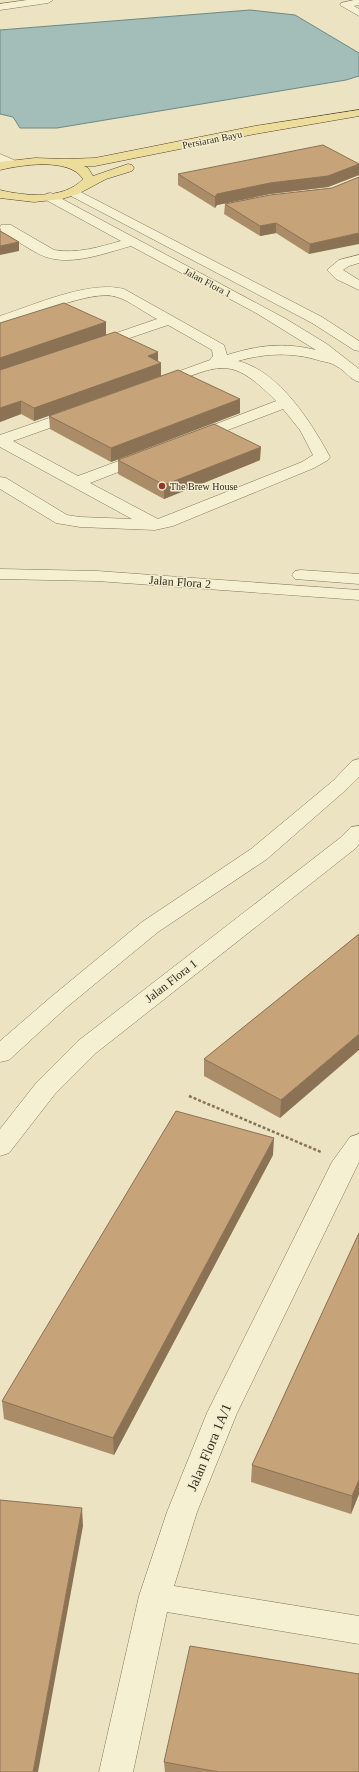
<svg xmlns="http://www.w3.org/2000/svg" width="359" height="1772" viewBox="0 0 359 1772" font-family="Georgia,serif">
<style>
.water{fill:#a3bdb9;stroke:#6b8a86}
.lines{fill:none;stroke-linecap:round;stroke-linejoin:round}
.minor-casing{stroke:#83755a;stroke-width:1}
.major-casing{stroke:#51422e;stroke-width:1}
.path{stroke:#83755a;stroke-width:2.5;stroke-dasharray:3 2;stroke-linecap:butt}
.minor{fill:#f6f0d3;fill-rule:evenodd}
.major{fill:#ecdd9a;fill-rule:evenodd}
.wall{fill:#ab8c68}
.shaded-wall{fill:#8b7255}
.building{fill:#c7a379;stroke:#8b7255}
.poi-dot{fill:#8e392e;stroke:#f3edd0;stroke-width:1.5}
.labels{text-anchor:middle;stroke-width:3;stroke-linejoin:round;paint-order:stroke}
.far-street-label{font-size:10px;fill:#332b1d;stroke:#f3edd0}
.far-poi-label{font-size:10px;fill:#332b1d;stroke:#f3edd0;text-anchor:start}
.street-label{font-size:12px;fill:#332b1d;stroke:#f3edd0}
.near-street-label{font-size:14px;fill:#332b1d;stroke:#f3edd0}
</style>
<rect width="100%" height="100%" fill="#ebe3c1"/>
<!-- water -->
<path class="water" d="M250 10 295 15 359 53V76L346 80 57 128H20L13 117 0 114V30Z"/>
<g class="lines">
<!-- minor casing -->
<g class="minor-casing">
<path id="minor" d="M27 0H53L48 3 0 10V4Z
M354 0H359V5L354 6 359 9V16L340 5 341 3Z
M0 154 14 160 16 163 14 166 10 167 0 163Z
M73 188 322 317 359 341V351L354 350 312 323 69 195 67 192 69 189Z
M51 193 286 319 327 344 359 369V382C349 379 345 370 336 366 332 363 326 362 321 361 293 352 266 353 238 361 279 371 311 422 330 457L328 460 314 468 173 526 155 530 80 527 56 523 0 489V477L6 478 67 515 80 517 132 519 0 447V435L78 408 84 410 86 413 84 416 13 441 78 476 140 453 146 451 152 453 154 456 152 459 90 483 158 519 302 462 313 455 300 430 283 409 199 441 193 443 187 441 185 438 187 435 276 401C229 353 219 366 162 387L157 389 152 387 149 384 152 381 210 360 213 356 212 350 168 325 100 348 95 349 90 348 88 345 90 342 157 319C145 313 130 301 117 297 92 288 27 319 0 325V316C34 305 89 280 124 289L224 345 227 355C259 345 284 342 316 350L256 313 131 246C105 253 73 266 46 257 32 252 15 239 1 231L0 227 1 225H11L54 250C77 254 99 247 121 241L46 200 45 197 46 194Z
M359 255V263L349 266 343 270 359 280V290L336 279 327 270 339 260Z
M0 569 97 571 359 590V600L97 581 0 579Z
M301 570 359 574V584L295 579 292 575 295 571Z
M359 759V777L348 788 267 859 158 932 67 1007 9 1060 0 1062V1041L51 997 142 922 251 849 334 780 352 761Z
M359 826V844L356 848 96 1053 55 1094 9 1153 0 1156V1129L37 1082 78 1041 340 838 351 827Z
M359 1134V1162L237 1413 197 1512 174 1586 359 1616V1644L167 1612 133 1772H99L139 1596 167 1512 207 1413 332 1162 350 1137Z"/>
</g>
<!-- major casing -->
<g class="major-casing">
<path id="major" d="M359 110V116L255 134 95 166H84L88 168 93 176 128 164 132 165 134 168 132 171 106 179 78 194 62 199 34 202 0 198V190C24 196 64 200 83 179 69 157 21 165 0 170V162L35 158 65 159 95 158 255 126Z"/>
</g>
<!-- path -->
<path class="path" d="M189 1096 321 1152"/>
<!-- minor -->
<use href="#minor" class="minor"/>
<!-- major -->
<use href="#major" class="major"/>
</g>
<!-- wall -->
<path class="wall" d="M178 174 359 175 328 187 270 194 217 205 215 208 178 185Z
M332 188 309 254 276 233 260 236 224 214 225 204Z
M106 322V335L158 361 161 376 34 421 21 414 0 422V323Z
M240 399V413L111 462 50 429 49 416Z
M118 460H260L164 499 118 474Z
M359 934 280 1118 204 1076V1059Z
M273 1155 114 1455 4 1419 2 1401Z
M359 1233V1494L351 1514 251 1482 252 1465Z
M164 1762 359 1772H165Z"/>
<!-- shaded-wall -->
<path class="shaded-wall" d="M359 164V175L328 187 270 194 217 205 215 208V197L217 194Z
M276 223V233L260 236V226Z
M359 233V244L309 254 310 244Z
M19 242V251L0 255V246Z
M106 322V335L0 371V358Z
M158 352V364L161 363V376L34 421V408L148 356Z
M240 399V413L111 462V448Z
M21 401V414L0 422V408Z
M261 447 260 460 164 499V485Z
M359 1034V1050L280 1118 281 1100Z
M274 1138 273 1155 114 1455 113 1438Z
M359 1480V1494L351 1514 352 1496Z
M82 1508 83 1526 38 1772H33Z"/>
<!-- building -->
<path class="building" d="M323 145 359 164 328 176 270 183 217 194 215 197 178 174Z
M359 177V233L310 244 276 223 260 226 225 204 270 195 332 188Z
M0 231 19 242 0 246Z
M64 303 106 322 0 358V323Z
M115 332 158 352 148 356 161 363 34 408 21 401 0 408V370Z
M178 370 240 399 111 448 49 416Z
M214 424 261 447 164 485 118 460Z
M359 934V1034L281 1100 204 1059Z
M176 1111 274 1138 113 1438 2 1401Z
M359 1233V1480L352 1496 252 1465Z
M0 1500 82 1508 33 1772H0Z
M190 1646 359 1674V1772H219L164 1762Z"/>
<!-- markers -->
<circle class="poi-dot" cx="162" cy="486" r="4"/>
<g class="labels">
<!-- far-street labels -->
<g class="far-street-label">
<text transform="translate(212 139) rotate(-11)" y="4">Persiaran Bayu</text>
<text transform="translate(208 282) rotate(28)" y="4">Jalan Flora 1</text>
</g>
<!-- far-poi labels -->
<g class="far-poi-label">
<text x="170" y="490">The Brew House</text>
</g>
<!-- street labels -->
<g class="street-label">
<text transform="translate(180 582) rotate(4)" y="4">Jalan Flora 2</text>
<text transform="translate(171 981) rotate(-38)" y="4">Jalan Flora 1</text>
</g>
<!-- near-street labels -->
<g class="near-street-label">
<text transform="translate(209 1447) rotate(-67)" y="5">Jalan Flora 1A/1</text>
</g>
</g>
</svg>
